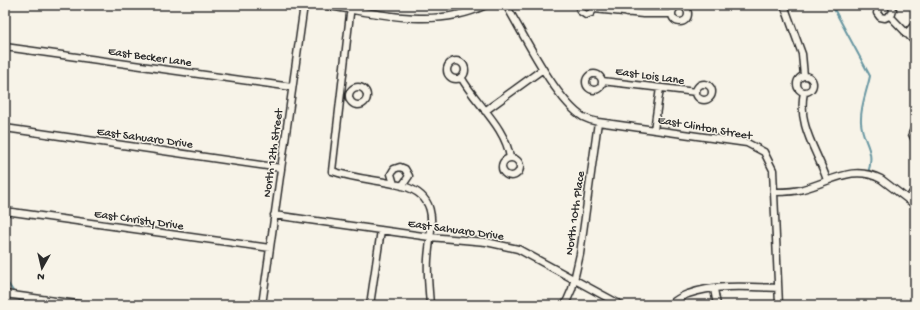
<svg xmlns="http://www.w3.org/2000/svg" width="920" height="310" viewBox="0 0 920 310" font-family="'Gochi Hand',sans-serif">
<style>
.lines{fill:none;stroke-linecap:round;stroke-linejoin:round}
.stream{stroke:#6997a2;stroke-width:2}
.minor-casing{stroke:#2b2b2b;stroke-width:9}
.minor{stroke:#f7f3e8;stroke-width:6}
.labels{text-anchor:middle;stroke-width:3;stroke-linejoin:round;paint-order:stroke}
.street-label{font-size:12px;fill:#2b2b2b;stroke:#f7f3e8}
</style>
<rect width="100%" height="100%" fill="#f7f3e8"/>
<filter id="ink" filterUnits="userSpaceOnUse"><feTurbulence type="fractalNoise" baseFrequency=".025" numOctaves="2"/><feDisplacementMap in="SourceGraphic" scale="8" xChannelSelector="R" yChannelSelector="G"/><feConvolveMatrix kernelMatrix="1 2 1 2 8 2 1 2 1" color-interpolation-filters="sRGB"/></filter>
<g filter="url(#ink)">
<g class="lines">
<!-- stream -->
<path class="stream" d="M834 5V9L870 76C867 91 860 106 861 122 862 142 876 149 868 173
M5 279 15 294
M18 297 22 305"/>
<!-- minor casing -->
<g class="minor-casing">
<path id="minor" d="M323 5C376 13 435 30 486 5
M351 5 332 171C355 179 379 180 403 186 442 197 430 229 428 259 427 274 429 290 430 305
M506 5C524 35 555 99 583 117 587 119 593 121 598 122L747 143 764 152 773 170 779 305
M579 5 580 11 586 15 591 13 595 7
M784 5 802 54 804 76
M879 5 877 13 880 17 885 18 892 14 893 10 891 5
M672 14a8 8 0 1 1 16 0a8 8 0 1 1-16 0Z
M594 9 643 14H672
M627 13V5
M890 16 915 42
M906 34 915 24
M5 47 292 87
M447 70a9 9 0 1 1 18 0a9 9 0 1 1-18 0Z
M586 82a8 8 0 1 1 16 0a8 8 0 1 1-16 0Z
M797 84a8 8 0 1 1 16 0a8 8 0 1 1-16 0Z
M461 77C475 103 506 127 510 158
M602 81 696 92
M696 92a8 8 0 1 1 16 0a8 8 0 1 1-16 0Z
M349 96a9 9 0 1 1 18 0a9 9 0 1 1-18 0Z
M804 92C797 126 817 150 827 180
M485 111 543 69
M915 127 912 134 915 140
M5 128 281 168
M654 130 660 88
M502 167a9 9 0 1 1 18 0a9 9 0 1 1-18 0Z
M394 184 391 174 394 169 400 167 405 169 409 176 402 186
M775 192C785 192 794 192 803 189 831 182 852 164 881 179L915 205
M908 200 915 189
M5 211 270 248
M274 215 430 237 486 242 518 249 621 305
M714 289 717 305
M5 294 84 305
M262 305 304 5
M370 305 381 230
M565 305 572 289 580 254 598 122
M669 305C675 301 681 296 688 294 716 284 750 287 778 288"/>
</g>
<!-- minor -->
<use href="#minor" class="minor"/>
</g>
</g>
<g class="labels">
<!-- street labels -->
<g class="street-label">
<text transform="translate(150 56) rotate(8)" y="4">East Becker Lane</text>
<text transform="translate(650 75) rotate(8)" y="4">East Lois Lane</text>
<text transform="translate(705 127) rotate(10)" y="4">East Clinton Street</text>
<text transform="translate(145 137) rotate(8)" y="4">East Sahuaro Drive</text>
<text transform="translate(272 153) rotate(-82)" y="4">North 12th Street</text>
<text transform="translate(574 213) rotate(-82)" y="4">North 10th Place</text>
<text transform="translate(139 219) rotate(8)" y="4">East Christy Drive</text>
<text transform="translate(456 229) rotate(8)" y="4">East Sahuaro Drive</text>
</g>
</g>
<!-- margin -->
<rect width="920" height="310" fill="none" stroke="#f7f3e8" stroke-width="20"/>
<rect x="10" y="10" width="900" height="290" fill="none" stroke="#2b2b2b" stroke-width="1.5" filter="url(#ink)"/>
<!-- north arrow -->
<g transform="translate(42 268) rotate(188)" stroke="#f7f3e8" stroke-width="3" paint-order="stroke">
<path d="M0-3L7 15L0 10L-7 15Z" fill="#2b2b2b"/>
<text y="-6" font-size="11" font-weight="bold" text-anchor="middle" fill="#2b2b2b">N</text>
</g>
</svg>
